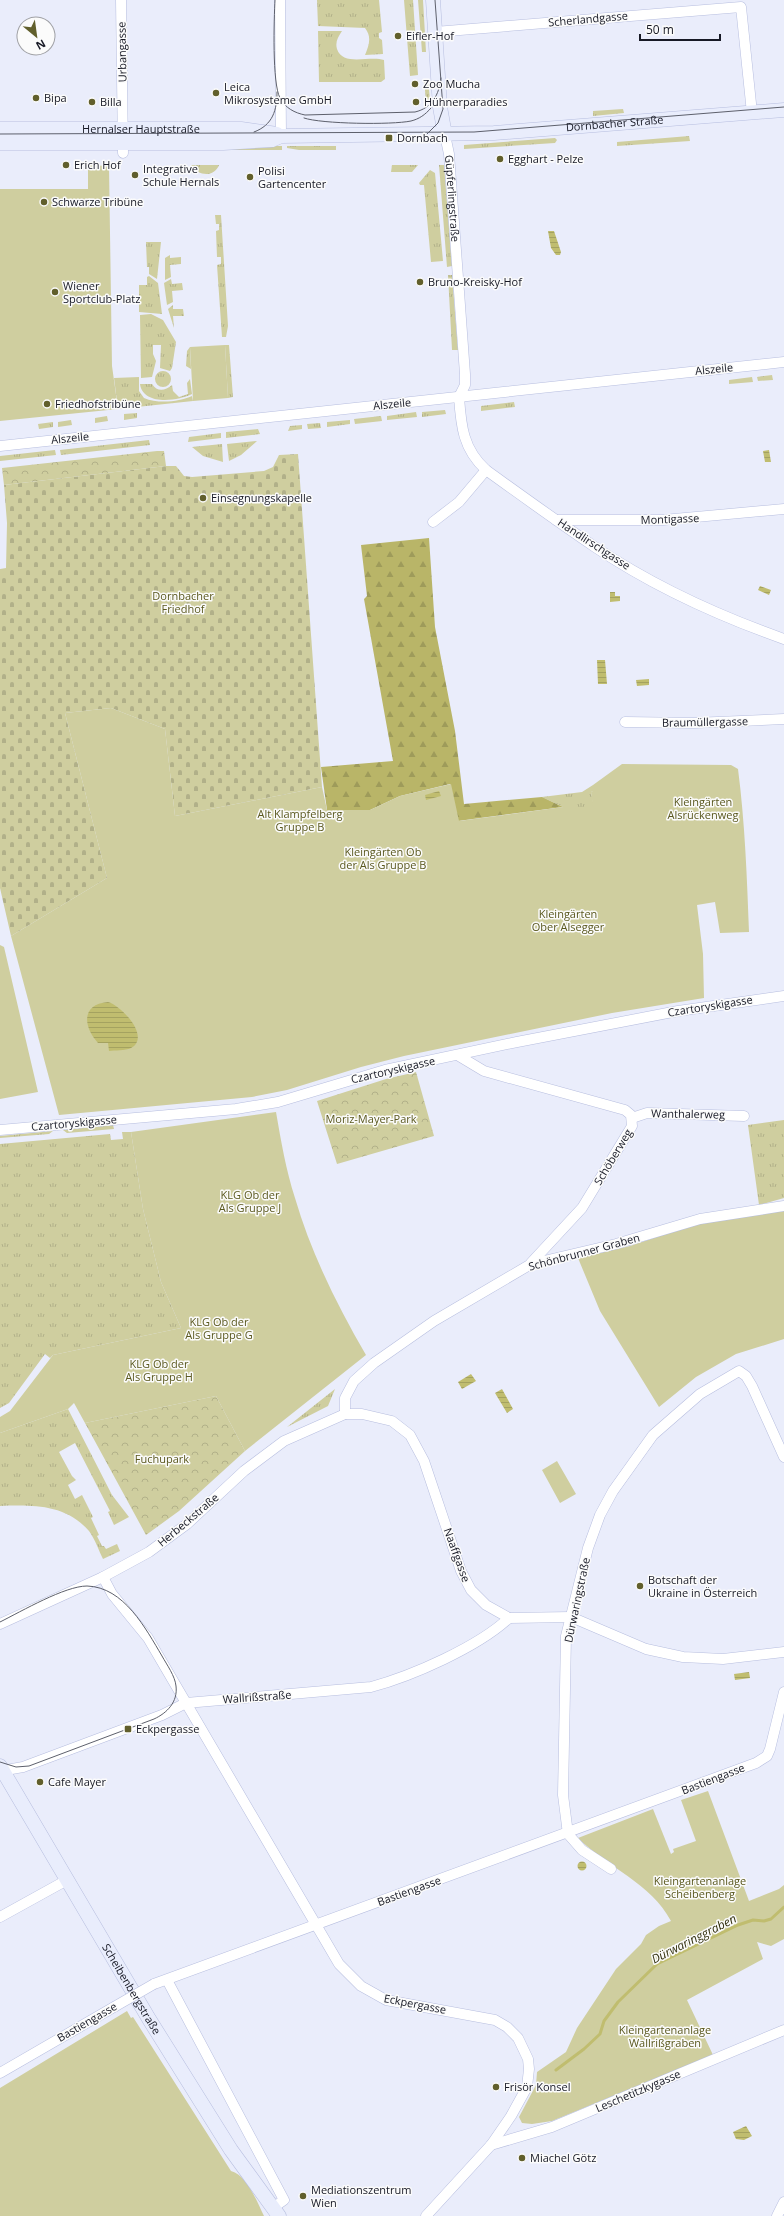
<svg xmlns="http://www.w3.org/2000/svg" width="784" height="2216" viewBox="0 0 784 2216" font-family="'Open Sans',sans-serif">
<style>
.grass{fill:url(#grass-tufts)}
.forest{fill:url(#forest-firs)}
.cemetery{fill:url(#cemetery-stones)}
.park{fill:url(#park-crowns)}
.garden{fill:#cfce9f}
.water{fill:url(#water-rules)}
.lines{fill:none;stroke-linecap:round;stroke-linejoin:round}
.stream{stroke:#c0bd6f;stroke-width:3}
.street-casing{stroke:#b7bedf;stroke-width:11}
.secondary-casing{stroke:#b7bedf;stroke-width:15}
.street{stroke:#fff;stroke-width:10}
.secondary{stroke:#e9edfc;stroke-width:14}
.tram{stroke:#5d606c;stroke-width:1}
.street-bridge-casing{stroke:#b7bedf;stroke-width:11;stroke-linecap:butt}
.street-bridge{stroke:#fff;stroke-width:10}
.poi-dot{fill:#615f2c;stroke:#fbfbfb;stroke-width:1.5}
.labels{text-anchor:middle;stroke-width:3;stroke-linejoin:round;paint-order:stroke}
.street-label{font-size:11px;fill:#171925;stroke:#fbfbfb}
.poi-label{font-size:11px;fill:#171925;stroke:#fbfbfb;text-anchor:start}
.park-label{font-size:11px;fill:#5a581e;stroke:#fbfbfb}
.water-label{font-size:12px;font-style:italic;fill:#312f0d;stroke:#fbfbfb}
</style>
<defs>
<pattern id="grass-tufts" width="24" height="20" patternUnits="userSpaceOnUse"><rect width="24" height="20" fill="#cfce9f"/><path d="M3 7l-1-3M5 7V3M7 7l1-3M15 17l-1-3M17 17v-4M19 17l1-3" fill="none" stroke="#b1b089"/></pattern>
<pattern id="forest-firs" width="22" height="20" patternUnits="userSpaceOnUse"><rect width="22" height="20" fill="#b9b568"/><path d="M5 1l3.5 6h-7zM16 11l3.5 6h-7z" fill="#9e9b5a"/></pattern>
<pattern id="cemetery-stones" width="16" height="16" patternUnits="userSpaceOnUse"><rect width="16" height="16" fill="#cfce9f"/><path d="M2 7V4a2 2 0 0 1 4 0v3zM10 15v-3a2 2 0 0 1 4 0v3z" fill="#b1b089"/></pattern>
<pattern id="park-crowns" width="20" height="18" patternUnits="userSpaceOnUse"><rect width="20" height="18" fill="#cfce9f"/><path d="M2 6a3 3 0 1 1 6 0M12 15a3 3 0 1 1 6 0" fill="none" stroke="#b1b089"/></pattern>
<pattern id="water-rules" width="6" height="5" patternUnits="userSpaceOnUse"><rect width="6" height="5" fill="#c0bd6f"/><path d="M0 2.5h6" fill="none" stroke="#a4a260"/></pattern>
</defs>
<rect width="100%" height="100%" fill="#eaedfb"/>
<!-- grass -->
<path class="grass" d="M317 0H379L382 32 379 33V38L382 40 383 54 365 55C369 45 372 37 365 28L318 26Z
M404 0H413L418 75 410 76Z
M418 0H423L426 52H422Z
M318 31H342C338 37 335 42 337 49 343 67 370 55 384 60L385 79 381 82H319Z
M428 79 430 100 426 101 424 80Z
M623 109 624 113 593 116V111Z
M689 136 690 141 617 146V142Z
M555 138 557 140 555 143 464 149V145Z
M147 146H282V150H147Z
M287 146H336V150H299L287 148Z
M191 165H219C214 178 198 176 191 165Z
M392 165H418L412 172H391Z
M439 165H444L452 266 447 267Z
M430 170 435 173 443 261 431 262 424 185H420L419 183Z
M215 215H221L228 326 226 337H222L217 265 221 264V257H217L216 231 219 230V224H216Z
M146 242H161L157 279 149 274V267H147Z
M170 255V258L181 257V264L170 265 171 277 165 280V258Z
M448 275H452L458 350H452Z
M149 276 158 283 162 314 139 312V285H147V277Z
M171 279 172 284 182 283 183 290 172 291 173 302 167 305 164 283Z
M173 305V309H183L184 316H173L174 328 168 309Z
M151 314 163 320 176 342 172 368 170 371 160 368 161 345H153V354L156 361 152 377 141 378 140 315Z
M225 345H229L233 397 228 398Z
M190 347 191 369 186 366 187 351Z
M155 379a8 8 0 1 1 16 0a8 8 0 1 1-16 0Z
M772 375 773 380 758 381 757 377Z
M139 377V391L144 398C158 404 179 402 192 396L193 401 118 409 114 378Z
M752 377 753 382 729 384V380Z
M190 379 192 394C178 401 143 406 140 384H152C157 392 165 391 172 385L173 391 179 397 188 394 187 383Z
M514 402 515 407 481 411V406Z
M445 410 446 414 422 417V412Z
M416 412 417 417 387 420V416Z
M137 413V418L124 420V414Z
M107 416 108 421 95 423V418Z
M381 416 382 421 355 424 354 419Z
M71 420 72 425 58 427V422Z
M350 420V424L327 427V422Z
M53 422V427L39 429 38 424Z
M320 423 321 428 308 429 307 424Z
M302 425V429L288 431 290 426Z
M258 429 260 434 226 438V432Z
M221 433V438L188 442 189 437Z
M149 440 150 445 61 455 60 450Z
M257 441 241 455 229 461 227 444Z
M222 444 223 462 203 456 192 447Z
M55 450 56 455 0 461V456Z
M593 785 594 791 591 792 594 807H563L542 797 582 792Z
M784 1120V1198L759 1205 748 1125Z
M113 1125 114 1129 67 1133 63 1130Z
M53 1131 49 1134 0 1138V1136Z
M122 1132H131L143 1209 161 1282 181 1328 53 1355 50 1358 45 1354 9 1403 0 1408V1144L110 1134 111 1140 123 1139Z
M335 1389 328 1406 287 1427Z
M68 1409 112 1495 129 1517 114 1525 108 1512 110 1511 75 1443 59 1452 72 1476 76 1480 68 1485 75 1499 82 1495 93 1517 91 1518 99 1535 97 1536 102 1546H104L106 1549 117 1544 120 1551 103 1559C99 1551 95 1539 89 1531 65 1504 33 1505 0 1506V1433Z"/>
<!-- forest -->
<path class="forest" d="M429 538 435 627 455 731 464 804 542 797 563 807 458 821 450 784 400 796 370 810H327L321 767 393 761 364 599 367 596 361 545Z"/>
<!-- cemetery -->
<path class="cemetery" d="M298 454 322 787 175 816 165 729 111 708 65 713 107 878 11 936 0 888V569L6 568 7 523 4 485 166 466H176L184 476 192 477 264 471 273 467 279 455Z"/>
<!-- park -->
<path class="park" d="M157 451H164L166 466 4 485 2 468Z
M416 1072 434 1136 337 1164 317 1101 386 1079Z
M216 1396 245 1451 179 1511 146 1535 85 1423Z"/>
<!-- garden -->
<path class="garden" d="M88 165 109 166 112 366 118 409 0 421V189H88Z
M225 345 228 398 193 401 190 347Z
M111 708 165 729 175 816 322 787 327 810H370L400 796 451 784 459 821 563 807H593L591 792 593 791V785L622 764 731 765 738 769C745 823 747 878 749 932L720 933 715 902 697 905 703 954 704 998 612 1013 404 1056 361 1067 287 1090 252 1097 59 1115 11 936 107 878 65 713Z
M0 945 4 947 38 1092 0 1099Z
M276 1112C281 1141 286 1170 295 1198 311 1253 337 1305 366 1355L245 1451 216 1396 85 1423 74 1403 68 1409 0 1433V1417L10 1411 53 1355 181 1328 161 1282 143 1209 131 1132Z
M784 1211V1339L736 1354 696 1377 659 1407 600 1311 578 1258 630 1246 686 1227 727 1217Z
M557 1461 576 1494 560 1503 542 1470Z
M708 1791 749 1901 779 1889 784 1885V1939L771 1946 757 1942 763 1959 687 2000 713 2055 552 2121 532 2124 522 2123 519 2117 536 2085 537 2072 566 2052 577 2028 616 1969 641 1944 646 1935 659 1926 671 1921C651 1883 608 1868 578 1838L653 1809 671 1854 674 1852 673 1849 696 1841 681 1800Z
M127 2011 131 2018 133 2017 231 2171C247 2175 257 2202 264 2216H0V2088Z"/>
<!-- water -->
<path class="water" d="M548 231H554L561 252 560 255H556L551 248Z
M769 450 771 462H765L763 451Z
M760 586 771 590 769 595 758 590Z
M610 592H615V596H620V601L610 602Z
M597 660H605L607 684H598Z
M649 679V685L637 686 636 680Z
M439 791 441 796 426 800 425 795Z
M108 1002C122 1006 151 1037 131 1048 125 1051 115 1050 109 1051L108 1043H98C83 1027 81 1004 108 1002Z
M471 1374 476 1381 462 1389 458 1382Z
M502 1389 513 1409 507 1413 495 1393Z
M749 1672 750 1678 735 1680 734 1674Z
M577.5 1866a4.5 4.5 0 1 1 9 0a4.5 4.5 0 1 1-9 0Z
M746 2126 752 2136 744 2140 736 2139 733 2132Z"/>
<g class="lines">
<!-- stream -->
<path class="stream" d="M556 2070 584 2049 600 2034 604 2021 618 2002 657 1964 738 1925 753 1920 764 1921 771 1919 784 1907"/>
<!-- street casing -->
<g class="street-casing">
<g id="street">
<path d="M121 0 123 153"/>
<path d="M280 0 281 136"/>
<path d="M435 32 741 7 752 113"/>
<path id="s1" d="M445 135 449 154 465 374V385L459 397"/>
<path d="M459 397C461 426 463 449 486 470 522 496 558 522 595 547 653 586 719 616 784 639"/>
<path d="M0 446 784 362"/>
<path d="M556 520H663L784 509"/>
<path d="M433 522 459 502 486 470"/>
<path d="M625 722 694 723 784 719"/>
<path d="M459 1056 484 1071 625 1110 631 1115 632 1126 582 1208 531 1263"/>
<path d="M632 1118 647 1113 744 1116"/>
<path d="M0 1130 236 1109 278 1102 385 1070 517 1042 678 1011 784 996"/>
<path d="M345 1414V1398L354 1381 374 1363 434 1321 531 1264 616 1244 700 1219 784 1206"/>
<path d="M103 1577 112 1594 148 1638 339 1964 361 1986 386 2000 495 2020 507 2027 518 2038 528 2059 529 2069 527 2087 511 2116 491 2145 426 2216"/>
<path d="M0 1624 103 1577 149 1552 187 1524 244 1471 284 1441 345 1414H362L392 1421 410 1435 424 1461 461 1571 471 1590 486 1605 509 1618 571 1617 646 1649 683 1657 723 1659 784 1652"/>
<path d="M0 1771 23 1767 162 1715 186 1703 371 1687C412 1676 478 1647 509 1618"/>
<path d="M611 1869 582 1850 568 1834 563 1795 566 1636 588 1548 600 1515 613 1491 653 1435 700 1394 739 1371 746 1376 752 1386 784 1457"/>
<path d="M0 1917 67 1880"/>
<path d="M167 1980 284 2200 274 2207"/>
<path d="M154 1984 756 1763 767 1756 770 1749 784 1692"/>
<path d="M0 2073 114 2007"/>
<path d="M491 2145 552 2127 784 2030"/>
<path d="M777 2216 784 2202"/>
</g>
</g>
<!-- secondary casing -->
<g class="secondary-casing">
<g id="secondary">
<path d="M433 0 440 107 445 135"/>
<path id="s2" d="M0 129H241L277 134"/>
<path id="s3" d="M0 143H223L272 140 281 136 494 133 784 110"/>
<path id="s4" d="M0 1766 149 2019 231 2150 279 2216"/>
</g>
</g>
<!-- street -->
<use href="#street" class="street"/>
<!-- secondary -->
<use href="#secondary" class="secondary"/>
<!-- tram -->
<path class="tram" d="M275 0C274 19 272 83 280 98 285 108 295 113 305 115L415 112C432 108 439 95 441 78
M304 118C321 124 392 125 411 121 419 119 425 115 431 108
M254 132C273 125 277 110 277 92
M0 134 474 132 784 107
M427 134 438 123 443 109 435 0
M0 1622C22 1611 65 1586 87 1586 124 1587 146 1629 162 1656 167 1665 175 1676 176 1686 178 1702 167 1713 154 1719L29 1766 16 1767 0 1762"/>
<!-- street-bridge casing -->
<g class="street-bridge-casing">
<path id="street-bridge" d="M114 2007 154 1984"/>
</g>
<!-- street-bridge -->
<use href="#street-bridge" class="street-bridge"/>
</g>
<!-- markers -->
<g class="poi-dot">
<circle cx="398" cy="36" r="4"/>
<circle cx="415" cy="84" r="4"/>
<circle cx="216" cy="93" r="4"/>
<circle cx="36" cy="98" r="4"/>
<circle cx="92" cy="102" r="4"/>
<circle cx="416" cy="102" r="4"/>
<rect x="385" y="134" width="8" height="8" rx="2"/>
<circle cx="500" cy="159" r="4"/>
<circle cx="66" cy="165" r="4"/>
<circle cx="135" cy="175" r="4"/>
<circle cx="250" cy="177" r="4"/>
<circle cx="44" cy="202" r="4"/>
<circle cx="420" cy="282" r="4"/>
<circle cx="55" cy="292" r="4"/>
<circle cx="47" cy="404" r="4"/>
<circle cx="203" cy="498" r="4"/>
<circle cx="640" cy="1586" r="4"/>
<rect x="124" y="1725" width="8" height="8" rx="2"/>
<circle cx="40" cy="1782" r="4"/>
<circle cx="496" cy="2087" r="4"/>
<circle cx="522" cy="2158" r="4"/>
<circle cx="303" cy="2196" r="4"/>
</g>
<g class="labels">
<!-- street labels -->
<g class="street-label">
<text transform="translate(588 19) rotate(-5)" y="4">Scherlandgasse</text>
<text transform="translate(122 52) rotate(-91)" y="4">Urbangasse</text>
<text dy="4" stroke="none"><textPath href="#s3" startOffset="616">Dornbacher Straße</textPath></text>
<text dy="4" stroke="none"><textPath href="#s2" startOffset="141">Hernalser Hauptstraße</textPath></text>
<text dy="4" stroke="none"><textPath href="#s1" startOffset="64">Güpferlingstraße</textPath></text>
<text transform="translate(714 369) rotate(-6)" y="4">Alszeile</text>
<text transform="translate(392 404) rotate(-6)" y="4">Alszeile</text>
<text transform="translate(70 438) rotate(-6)" y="4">Alszeile</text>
<text transform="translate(670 519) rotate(-2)" y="4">Montigasse</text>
<text transform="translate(594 544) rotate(33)" y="4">Handlirschgasse</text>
<text transform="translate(705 722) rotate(-1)" y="4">Braumüllergasse</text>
<text transform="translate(710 1006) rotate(-9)" y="4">Czartoryskigasse</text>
<text transform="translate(393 1070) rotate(-13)" y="4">Czartoryskigasse</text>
<text transform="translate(688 1114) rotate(1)" y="4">Wanthalerweg</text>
<text transform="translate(74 1123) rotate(-5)" y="4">Czartoryskigasse</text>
<text transform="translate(613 1157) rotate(-59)" y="4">Schöberweg</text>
<text transform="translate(584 1252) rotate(-15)" y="4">Schönbrunner Graben</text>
<text transform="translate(188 1520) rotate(-40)" y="4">Herbeckstraße</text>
<text transform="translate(457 1555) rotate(70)" y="4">Naaffgasse</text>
<text transform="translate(577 1600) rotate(-78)" y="4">Dürwaringstraße</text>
<text transform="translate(257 1697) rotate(-4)" y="4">Wallrißstraße</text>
<text transform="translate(713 1779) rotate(-21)" y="4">Bastiengasse</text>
<text transform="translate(409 1891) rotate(-20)" y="4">Bastiengasse</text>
<text dy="4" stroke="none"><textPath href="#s4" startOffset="259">Scheibenbergstraße</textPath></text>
<text transform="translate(415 2004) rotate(11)" y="4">Eckpergasse</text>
<text transform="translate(87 2022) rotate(-30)" y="4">Bastiengasse</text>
<text transform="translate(638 2091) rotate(-23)" y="4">Leschetitzkygasse</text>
</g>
<!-- poi labels -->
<g class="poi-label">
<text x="406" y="40">Eifler-Hof</text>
<text x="423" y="88">Zoo Mucha</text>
<text x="224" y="91">Leica<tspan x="224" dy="13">Mikrosysteme GmbH</tspan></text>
<text x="44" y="102">Bipa</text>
<text x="100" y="106">Billa</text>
<text x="424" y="106">Hühnerparadies</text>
<text x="397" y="142">Dornbach</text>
<text x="508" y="163">Egghart - Pelze</text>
<text x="74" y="169">Erich Hof</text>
<text x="143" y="173">Integrative<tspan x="143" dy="13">Schule Hernals</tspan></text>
<text x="258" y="175">Polisi<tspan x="258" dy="13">Gartencenter</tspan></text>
<text x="52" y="206">Schwarze Tribüne</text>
<text x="428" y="286">Bruno-Kreisky-Hof</text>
<text x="63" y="290">Wiener<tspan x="63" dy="13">Sportclub-Platz</tspan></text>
<text x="55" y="408">Friedhofstribüne</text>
<text x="211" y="502">Einsegnungskapelle</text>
<text x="648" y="1584">Botschaft der<tspan x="648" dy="13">Ukraine in Österreich</tspan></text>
<text x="136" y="1733">Eckpergasse</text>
<text x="48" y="1786">Cafe Mayer</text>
<text x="504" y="2091">Frisör Konsel</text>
<text x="530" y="2162">Miachel Götz</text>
<text x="311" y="2194">Mediationszentrum<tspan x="311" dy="13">Wien</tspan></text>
</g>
<!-- park labels -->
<g class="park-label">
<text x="183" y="600">Dornbacher<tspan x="183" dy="13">Friedhof</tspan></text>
<text x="703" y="806">Kleingärten<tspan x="703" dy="13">Alsrückenweg</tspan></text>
<text x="300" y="818">Alt Klampfelberg<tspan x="300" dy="13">Gruppe B</tspan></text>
<text x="383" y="856">Kleingärten Ob<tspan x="383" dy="13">der Als Gruppe B</tspan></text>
<text x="568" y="918">Kleingärten<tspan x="568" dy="13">Ober Alsegger</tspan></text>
<text x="371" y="1123">Moriz-Mayer-Park</text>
<text x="250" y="1199">KLG Ob der<tspan x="250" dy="13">Als Gruppe J</tspan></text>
<text x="219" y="1326">KLG Ob der<tspan x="219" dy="13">Als Gruppe G</tspan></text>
<text x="159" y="1368">KLG Ob der<tspan x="159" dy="13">Als Gruppe H</tspan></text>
<text x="162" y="1463">Fuchupark</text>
<text x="700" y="1885">Kleingartenanlage<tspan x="700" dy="13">Scheibenberg</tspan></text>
<text x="665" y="2034">Kleingartenanlage<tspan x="665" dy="13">Wallrißgraben</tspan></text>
</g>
<!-- water labels -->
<g class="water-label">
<text transform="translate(694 1939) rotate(-27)" y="4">Dürwaringgraben</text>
</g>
</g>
<!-- north arrow -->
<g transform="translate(36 36) rotate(151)"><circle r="19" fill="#fbfbfb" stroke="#a0a1a5"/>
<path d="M0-3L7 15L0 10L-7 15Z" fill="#615f2c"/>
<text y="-6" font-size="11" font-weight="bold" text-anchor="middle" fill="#171925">N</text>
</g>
<!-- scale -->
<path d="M640 34v6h80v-6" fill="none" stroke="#171925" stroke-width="2"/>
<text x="646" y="34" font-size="12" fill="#171925" stroke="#fbfbfb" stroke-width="3" paint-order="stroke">50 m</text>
</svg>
